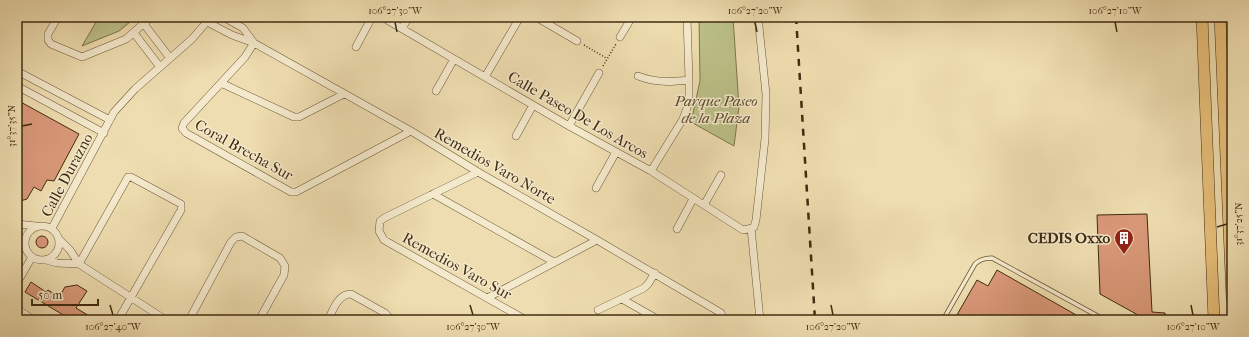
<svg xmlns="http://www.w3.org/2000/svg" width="1249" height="337" viewBox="0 0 1249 337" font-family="'IM FELL French Canon',serif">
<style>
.green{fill:#bcc088;stroke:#7e764c}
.building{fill:#d99878;stroke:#402c10}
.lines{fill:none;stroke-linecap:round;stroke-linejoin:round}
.service-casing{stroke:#6c5838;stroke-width:5}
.minor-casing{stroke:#6c5838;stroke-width:8}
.primary-casing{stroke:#402c10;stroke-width:12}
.path{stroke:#402c10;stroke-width:1.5;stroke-dasharray:1 2;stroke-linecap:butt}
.service{stroke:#f4e9cc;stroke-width:3.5}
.minor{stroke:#f4e9cc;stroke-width:7}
.primary{stroke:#e7be78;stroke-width:11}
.rail{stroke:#402c10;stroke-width:2.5;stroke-dasharray:7 7;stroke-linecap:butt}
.ticks{fill:none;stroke:#402c10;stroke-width:1.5}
.labels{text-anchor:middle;stroke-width:3;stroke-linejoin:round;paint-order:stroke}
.park-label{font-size:15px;font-style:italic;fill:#594a28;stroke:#f4e9cc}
.street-label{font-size:15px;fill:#402c10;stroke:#f4e9cc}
.poi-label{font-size:15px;font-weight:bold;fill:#402c10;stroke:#f4e9cc;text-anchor:end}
.neatline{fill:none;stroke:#402c10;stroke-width:1.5}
.ticks-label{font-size:10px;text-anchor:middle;fill:#402c10}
</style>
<rect width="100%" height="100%" fill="#eeddb0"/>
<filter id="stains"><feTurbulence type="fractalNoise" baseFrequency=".005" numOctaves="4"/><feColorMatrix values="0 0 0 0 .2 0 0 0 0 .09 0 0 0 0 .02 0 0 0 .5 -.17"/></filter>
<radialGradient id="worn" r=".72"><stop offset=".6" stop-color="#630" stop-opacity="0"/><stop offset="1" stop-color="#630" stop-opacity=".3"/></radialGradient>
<!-- green -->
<path class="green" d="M99 17H136L119 31 82 46Z
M699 17H733L739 107 734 146 691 122 700 81Z"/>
<!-- building -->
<path class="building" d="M17 100 79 134 54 181 47 180 41 191 34 187 27 199 17 202Z
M1147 214 1152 312 1165 313 1166 320H1147L1100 294 1097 215Z
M36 242a6 6 0 1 1 12 0a6 6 0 1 1-12 0Z
M997 270 1085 320H954L977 280 988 286Z
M31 282 46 292 48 290 59 297 65 287 77 285 87 291 76 308 96 320H62L65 316 25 292Z"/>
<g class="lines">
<!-- service casing -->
<g class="service-casing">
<path id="service" d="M943 320 975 264C980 259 985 258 992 258L1105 320"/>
</g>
<!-- minor casing -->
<g class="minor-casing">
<path id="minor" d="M58 17 48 34V40L51 44 82 57 126 39 151 17
M223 17 243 28 254 43
M382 17 569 126 651 171 743 230 748 229 754 227 756 220 765 139 766 94 758 17
M536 17 577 41
M207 22 232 35 254 43 411 131 478 172 597 240 716 310 721 313 724 320
M144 24 170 58
M402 28 409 17
M134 33 160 67
M620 37 632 17
M254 43 245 57 184 123 182 128 186 133 291 192H296L411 131
M356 47 372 17
M17 71 110 120
M638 76C656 83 671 82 689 80
M485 77 520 17
M221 83 294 117H299L344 94
M17 86 104 133
M436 91 454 59
M569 126 599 73
M516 136 533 105
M651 171 683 119 687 108 689 98V80L687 17
M478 172 386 217 380 221 379 231 384 240 526 320
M596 188 616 152
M433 194 554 262
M704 205 721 175
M17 224 36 226
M25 243a17 17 0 1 1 34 0a17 17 0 1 1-34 0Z
M52 228 114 112 135 89 192 39 211 17
M751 228 760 320
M677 229 693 199
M17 236 25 247
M59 239 70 250 79 264 166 320
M46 260 57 263 79 264
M79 264 128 177H131L181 204V210L118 320
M17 283 32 257
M487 298 597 240
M622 299 659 320
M17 309 34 320
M598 310 644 288 648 284 655 273
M189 320 231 242 236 237 242 236 280 258 285 266 284 275 259 320
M328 320C333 310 338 294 351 294L385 313 392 320"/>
</g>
<!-- primary casing -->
<g class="primary-casing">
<path id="primary" d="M1202 17 1214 320
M1220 17 1232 298"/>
</g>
<!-- path -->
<path class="path" d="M584 45 606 58
M603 66 616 44"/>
<!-- service -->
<use href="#service" class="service"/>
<!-- minor -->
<use href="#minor" class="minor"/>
<!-- primary -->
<use href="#primary" class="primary"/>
<!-- rail -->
<path class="rail" d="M796 17 815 320"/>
</g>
<!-- ticks -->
<path class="ticks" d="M395 22 397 32M755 22 757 32M1115 22 1117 32M22 126 32 124M1217 227 1227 224M110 305 113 315M470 305 473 315M831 305 833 315M1191 305 1193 315"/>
<!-- icons -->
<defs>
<g id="building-pin" transform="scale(1)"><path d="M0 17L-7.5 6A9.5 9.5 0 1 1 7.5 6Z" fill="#8f2418" stroke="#f4e9cc"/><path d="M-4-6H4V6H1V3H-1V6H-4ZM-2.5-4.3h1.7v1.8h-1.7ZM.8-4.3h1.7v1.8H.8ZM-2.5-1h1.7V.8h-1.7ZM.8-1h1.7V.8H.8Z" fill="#fff"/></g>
</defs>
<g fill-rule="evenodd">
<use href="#building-pin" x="1124" y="238"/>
</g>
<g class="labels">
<!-- park labels -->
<g class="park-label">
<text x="716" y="106">Parque Paseo<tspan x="716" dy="17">de la Plaza</tspan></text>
</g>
<!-- street labels -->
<g class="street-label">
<text transform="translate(578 115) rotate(30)" y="5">Calle Paseo De Los Arcos</text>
<text transform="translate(244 150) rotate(29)" y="5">Coral Brecha Sur</text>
<text transform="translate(495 166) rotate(30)" y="5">Remedios Varo Norte</text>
<text transform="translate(67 175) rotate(-62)" y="5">Calle Durazno</text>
<text transform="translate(457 266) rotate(29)" y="5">Remedios Varo Sur</text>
</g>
<!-- poi labels -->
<g class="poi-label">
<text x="1110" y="243">CEDIS Oxxo</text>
</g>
</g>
<!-- margin -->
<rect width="1249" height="337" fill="none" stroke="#eeddb0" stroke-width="44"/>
<!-- scale -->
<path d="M32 299v6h66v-6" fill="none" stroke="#402c10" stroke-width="2"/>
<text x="38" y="299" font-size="12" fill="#402c10" stroke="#f4e9cc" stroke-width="3" paint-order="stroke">50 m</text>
<rect x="22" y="22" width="1205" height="293" class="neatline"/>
<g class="ticks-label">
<text x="395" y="14">106°27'30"W</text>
<text x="755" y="14">106°27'20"W</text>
<text x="1115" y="14">106°27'10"W</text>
<text transform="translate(11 126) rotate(-90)" y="4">31°37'35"N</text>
<text transform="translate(1238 224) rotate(-90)" y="4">31°37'25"N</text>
<text x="113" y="330">106°27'40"W</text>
<text x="473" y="330">106°27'30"W</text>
<text x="833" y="330">106°27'20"W</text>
<text x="1193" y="330">106°27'10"W</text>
</g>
<rect width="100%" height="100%" filter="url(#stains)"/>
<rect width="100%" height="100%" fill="url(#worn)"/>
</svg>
